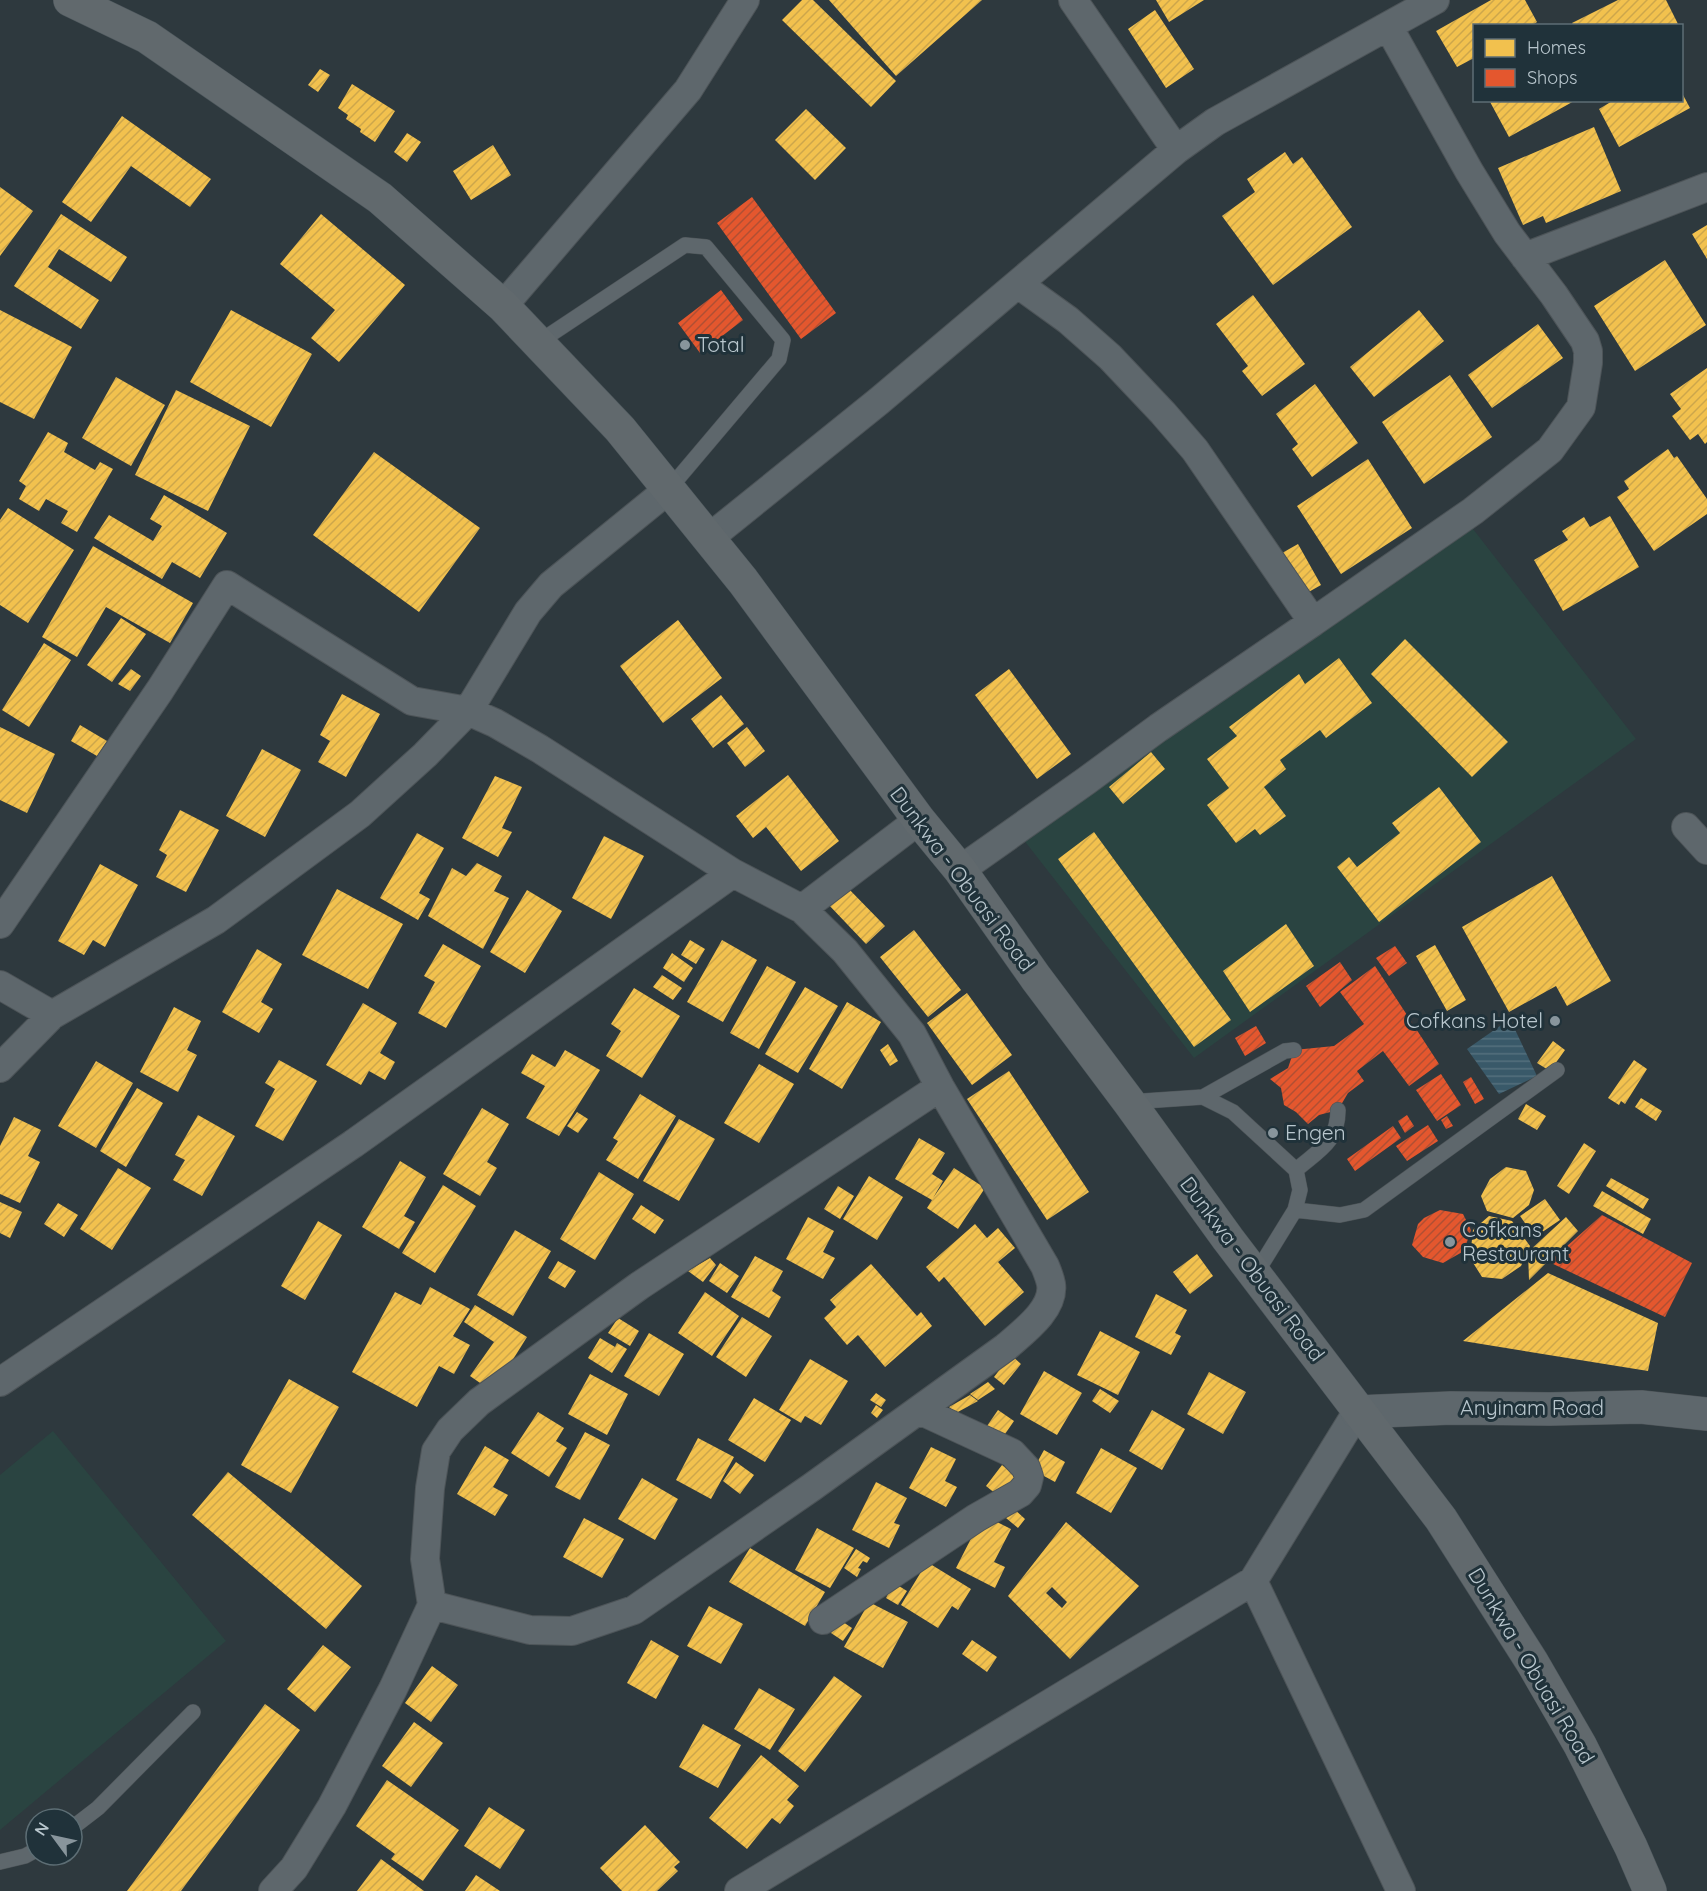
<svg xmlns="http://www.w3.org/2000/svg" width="1707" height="1891" viewBox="0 0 1707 1891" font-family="Quicksand,sans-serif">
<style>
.green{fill:#2a4441}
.water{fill:url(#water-rules)}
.homes{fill:url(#homes-hatch);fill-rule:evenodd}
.shops{fill:url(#shops-hatch)}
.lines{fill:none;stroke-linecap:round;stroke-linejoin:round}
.service-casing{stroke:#4d5458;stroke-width:16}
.minor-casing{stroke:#4d5458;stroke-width:30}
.tertiary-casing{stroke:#4d5458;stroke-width:34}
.primary-casing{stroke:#4c565b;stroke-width:34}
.service{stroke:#5e676c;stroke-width:15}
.minor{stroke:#5e676c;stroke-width:28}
.tertiary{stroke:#5e676c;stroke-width:33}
.primary{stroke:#61696d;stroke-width:33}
.poi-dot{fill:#88959c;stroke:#20323a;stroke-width:2}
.labels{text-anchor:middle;stroke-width:6;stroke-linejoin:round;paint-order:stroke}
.poi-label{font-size:21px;fill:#b9c7ce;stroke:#20323a;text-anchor:start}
.street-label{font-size:21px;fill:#b9c7ce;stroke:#20323a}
</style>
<defs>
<pattern id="water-rules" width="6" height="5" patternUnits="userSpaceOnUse" patternTransform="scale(1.5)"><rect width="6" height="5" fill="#395969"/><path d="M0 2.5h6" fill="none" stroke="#546f7d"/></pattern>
<pattern id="homes-hatch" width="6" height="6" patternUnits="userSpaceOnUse" patternTransform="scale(1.5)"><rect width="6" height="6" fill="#f2c14e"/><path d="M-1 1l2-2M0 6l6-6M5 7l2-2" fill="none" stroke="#cda64b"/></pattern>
<pattern id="shops-hatch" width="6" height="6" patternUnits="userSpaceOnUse" patternTransform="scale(1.5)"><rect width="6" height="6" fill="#e4572e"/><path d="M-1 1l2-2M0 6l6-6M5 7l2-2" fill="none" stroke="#b04f33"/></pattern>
</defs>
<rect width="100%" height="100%" fill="#2e393e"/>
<!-- green -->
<path class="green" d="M1463 516 1636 739 1194 1058 1023 839Z
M53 1431 226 1641 0 1830V1475Z"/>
<!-- water -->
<path class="water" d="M1510 1019 1537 1076 1499 1094 1467 1049Z"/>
<!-- homes -->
<path class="homes" d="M802 0H813L896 81 871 107 782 20Z
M829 0H982L896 76Z
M1156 0H1204L1169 22Z
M1491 0H1525L1537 22 1531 26H1474V58L1457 67 1436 31Z
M1618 0H1666L1679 26H1574L1572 23Z
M1155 10 1194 69 1166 88 1128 29Z
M320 69 330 75 318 92 308 85Z
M352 84 395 111 375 142 360 132 361 129 346 119 348 115 338 108Z
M1682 93 1690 108 1619 147 1599 109 1614 100H1682Z
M1489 100H1576L1509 137Z
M806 109 846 148 815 180 775 140Z
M122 116 211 179 190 207 131 166 91 222 62 202Z
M1594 127 1621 191 1546 223 1543 216 1523 225 1498 168Z
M407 133 421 142 407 162 394 152Z
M493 145 511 175 471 200 453 171Z
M1285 152 1293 164 1302 157 1352 227 1273 285 1222 216 1255 192 1247 179Z
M0 187 33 211 0 256Z
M61 214 127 257 111 282 59 249 48 267 99 300 81 329 14 286Z
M321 214 405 285 339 362 311 338 335 310 280 264Z
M1707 225V259L1692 234Z
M1665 260 1706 325 1635 371 1594 306Z
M1253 295 1305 364 1262 396 1242 371 1248 366 1216 324Z
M0 310 72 347 34 419 0 402Z
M231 310 312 354 271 427 190 382Z
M1419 310 1444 341 1374 397 1350 367Z
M1538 324 1563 358 1492 408 1468 375Z
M1707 368V442L1705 444 1698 434 1690 440 1672 416 1681 409 1670 394Z
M1450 375 1492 437 1424 484 1382 422Z
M116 377 165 405 131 466 82 438Z
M1315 384 1358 443 1312 477 1292 449 1298 444 1276 414Z
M176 390 250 426 208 511 135 475Z
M48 432 68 443 64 452 95 470 100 462 113 469 77 532 61 523 68 511 46 499 39 511 19 499 26 486 19 481Z
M1668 449 1674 458 1677 456 1707 499V514L1654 551 1617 497 1629 489 1624 481Z
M374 452 480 528 419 612 313 535Z
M1368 459 1412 528 1341 574 1297 506Z
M164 495 227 533 200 578 172 562 162 579 94 538 109 515 153 541 162 526 150 519Z
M8 508 74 550 28 623 0 605V520Z
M1610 516 1639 567 1563 611 1534 560 1568 540 1562 531 1584 517 1590 527Z
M1298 544 1321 585 1298 598 1275 557Z
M93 546 193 603 170 643 106 607 77 657 42 637Z
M121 618 146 634 112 682 87 665Z
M678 620 722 678 663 723 620 666Z
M1405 639 1508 742 1472 777 1371 674Z
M44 643 71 660 29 727 2 710Z
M1339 658 1372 703 1326 738 1320 730 1280 760 1286 769 1264 787 1286 816 1260 835 1255 829 1236 843 1207 805 1229 788 1207 759 1237 736 1229 727 1299 674 1305 684Z
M131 669 141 676 130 691 118 684Z
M1009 669 1071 754 1037 779 975 695Z
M342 694 380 714 346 777 318 762 330 741 320 735Z
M721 695 744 724 713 748 691 719Z
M80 725 107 741 97 756 71 741Z
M0 727 55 754 27 813 0 800Z
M747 727 765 751 745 767 727 743Z
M262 749 301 770 265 837 226 816Z
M1151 752 1165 769 1123 804 1109 787Z
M788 775 839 841 801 871 766 827 753 838 736 816Z
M495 776 522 787 502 828 512 832 498 857 462 838Z
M1439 787 1481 842 1379 922 1337 867 1349 857 1357 867 1400 833 1392 823Z
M180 810 219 830 186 892 156 877 167 855 159 850Z
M1094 832 1231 1020 1194 1047 1058 859Z
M417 833 444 848 419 893 430 899 418 920 380 898Z
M604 836 644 856 611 919 572 898Z
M477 863 502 876 494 891 509 898 483 949 428 916 452 868 466 876Z
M100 864 138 885 105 947 93 940 84 955 58 941Z
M1552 876 1611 981 1567 1006 1556 986 1509 1012 1462 927Z
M845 885 885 926 866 944 827 903Z
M337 889 403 924 368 989 302 955Z
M527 890 562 911 525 973 490 952Z
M1286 924 1314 966 1250 1012 1223 971Z
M914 930 961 990 928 1017 880 957Z
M690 940 705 949 696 964 681 955Z
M722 940 757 960 723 1022 687 1002Z
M443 944 481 966 446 1028 418 1013 435 982 424 976Z
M1435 945 1466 1000 1447 1011 1416 956Z
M257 949 282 964 261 1002 273 1009 259 1033 222 1012Z
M672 953 693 968 684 982 663 968Z
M767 966 796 982 759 1049 730 1033Z
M662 975 682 988 673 1000 653 987Z
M805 987 838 1006 798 1073 765 1054Z
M634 988 680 1016 642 1078 606 1056 621 1031 611 1024Z
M967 993 1012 1055 972 1085 927 1023Z
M847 1002 881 1022 842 1089 809 1069Z
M363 1003 397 1023 380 1053 395 1062 385 1080 369 1071 361 1085 326 1065Z
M174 1007 201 1021 187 1050 197 1055 178 1092 140 1072Z
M1553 1041 1565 1050 1550 1071 1537 1063Z
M888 1044 898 1061 890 1066 880 1050Z
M565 1050 600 1070 559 1136 526 1118 545 1086 521 1073 532 1054 555 1067Z
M279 1060 317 1081 283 1141 255 1126 275 1089 265 1083Z
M1634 1060 1647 1069 1625 1104 1621 1101 1619 1105 1608 1098Z
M96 1061 133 1083 96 1148 58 1126Z
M759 1064 794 1084 759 1143 724 1123Z
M1009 1071 1089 1192 1047 1220 967 1099Z
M137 1088 163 1103 126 1167 100 1151Z
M640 1094 676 1116 638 1179 606 1160 618 1141 613 1138Z
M1641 1098 1662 1111 1656 1121 1635 1107Z
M1526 1104 1546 1116 1537 1130 1518 1119Z
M482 1108 509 1124 487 1162 497 1168 480 1196 443 1174Z
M577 1112 588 1119 578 1133 567 1126Z
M198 1115 235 1136 202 1196 173 1180 185 1160 175 1155Z
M14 1117 41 1130 28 1156 40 1162 20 1203 0 1194V1146Z
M679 1119 715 1139 679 1201 643 1181Z
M919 1138 945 1153 932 1174 943 1181 933 1198 954 1168 985 1188 958 1229 927 1208 932 1200 895 1179Z
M1584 1143 1596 1151 1569 1194 1557 1186Z
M400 1161 426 1177 404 1216 415 1222 399 1249 362 1227Z
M1506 1167 1526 1171 1534 1190 1529 1205 1513 1218 1487 1211 1481 1196 1490 1179Z
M118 1168 151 1188 112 1250 80 1229Z
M599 1172 634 1194 595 1260 560 1239Z
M869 1176 903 1197 877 1240 843 1219Z
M1611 1178 1649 1199 1643 1209 1606 1186Z
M443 1185 476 1206 435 1273 402 1253Z
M838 1186 854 1196 840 1219 824 1209Z
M1602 1191 1651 1219 1643 1234 1593 1206Z
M1545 1199 1560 1220 1535 1237 1520 1216Z
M0 1202 22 1212 10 1238 0 1233Z
M58 1203 78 1215 64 1237 44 1224Z
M641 1205 664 1220 655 1234 632 1219Z
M1489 1216 1512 1221 1530 1246 1521 1266 1502 1279 1482 1277 1470 1258 1473 1230Z
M808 1217 834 1231 823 1252 835 1258 823 1279 786 1259Z
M1566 1217 1578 1231 1529 1280 1528 1252Z
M318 1221 342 1235 305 1300 281 1286Z
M975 1224 987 1238 998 1228 1015 1248 998 1262 1024 1292 985 1326 944 1277 939 1282 926 1267Z
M515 1230 551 1251 513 1316 477 1295Z
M1197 1254 1213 1276 1190 1294 1173 1272Z
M755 1256 783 1271 772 1291 781 1297 769 1318 731 1297Z
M710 1258 716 1265 703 1282 688 1271Z
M558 1261 576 1271 565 1288 548 1278Z
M720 1263 739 1276 727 1293 709 1281Z
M871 1264 917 1316 921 1312 932 1326 885 1367 858 1335 847 1345 824 1318 836 1307 830 1300Z
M1548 1273 1658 1323 1648 1371 1463 1341Z
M430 1287 470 1309 453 1336 470 1345 454 1374 439 1366 417 1407 352 1372 395 1292 421 1305Z
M705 1292 739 1316 712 1356 678 1333Z
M1156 1294 1187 1310 1175 1333 1181 1336 1171 1355 1135 1337Z
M475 1305 527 1337 512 1361 483 1385 470 1376 494 1342 464 1322Z
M742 1317 772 1336 746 1377 716 1357Z
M618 1318 639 1331 630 1346 608 1333Z
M1100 1331 1140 1352 1118 1395 1077 1375Z
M649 1333 684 1354 659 1396 624 1376Z
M600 1338 615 1347 617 1343 627 1349 612 1373 588 1358Z
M1011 1355 1021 1364 1004 1385 994 1377Z
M810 1359 848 1381 821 1425 805 1416 801 1423 779 1410Z
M1044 1371 1082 1393 1057 1435 1020 1414Z
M1209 1372 1246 1392 1223 1434 1187 1414Z
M590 1374 628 1394 607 1435 568 1414Z
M289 1379 339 1407 291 1493 241 1465Z
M988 1382 995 1389 978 1400 970 1394Z
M1100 1389 1119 1401 1110 1413 1092 1401Z
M876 1393 886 1400 881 1407 870 1400Z
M970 1395 978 1401 956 1413 949 1407Z
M754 1398 791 1420 765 1462 728 1440Z
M876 1405 883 1410 877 1418 871 1413Z
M998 1410 1014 1421 1003 1437 987 1426Z
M1152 1410 1185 1429 1162 1470 1129 1451Z
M538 1412 564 1428 556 1441 567 1448 549 1477 511 1453Z
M585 1432 610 1445 580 1500 555 1487Z
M698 1438 734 1457 711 1499 676 1480Z
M485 1446 509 1460 493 1487 508 1495 495 1516 457 1494Z
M931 1447 956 1459 945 1481 957 1487 946 1507 909 1488Z
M1101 1448 1137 1468 1111 1513 1076 1493Z
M1044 1450 1065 1462 1055 1482 1033 1470Z
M736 1462 754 1475 740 1494 723 1481Z
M1002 1465 1017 1477 1001 1498 986 1486Z
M228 1472 362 1586 326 1629 192 1515Z
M642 1478 678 1499 655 1540 618 1519Z
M876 1482 907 1498 894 1523 900 1525 889 1548 852 1530Z
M1014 1509 1025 1519 1018 1528 1006 1518Z
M983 1515 1011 1529 994 1562 1005 1567 995 1588 956 1568Z
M584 1518 624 1539 602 1578 563 1557Z
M1066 1522 1139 1586 1070 1659 1008 1596ZM1052 1587 1067 1602 1062 1608 1046 1593Z
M817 1528 854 1548 830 1588 795 1570Z
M750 1548 825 1592 805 1626 729 1582Z
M856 1549 870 1558 867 1563 863 1561 858 1568 861 1569 857 1577 844 1568Z
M927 1562 971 1589 958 1610 952 1606 938 1628 901 1605Z
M894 1583 907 1591 898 1605 886 1598Z
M869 1602 908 1622 883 1668 844 1647Z
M709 1606 743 1624 721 1664 687 1646Z
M840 1620 852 1628 843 1641 831 1633Z
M651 1640 679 1656 656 1699 627 1683Z
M972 1640 997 1657 987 1672 962 1654Z
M323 1645 351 1667 315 1712 287 1689Z
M432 1666 458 1685 431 1722 405 1703Z
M834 1676 862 1696 805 1772 778 1751Z
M759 1688 795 1709 770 1750 734 1729Z
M265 1704 300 1730 181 1891H127Z
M414 1722 443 1743 411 1787 382 1766Z
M703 1724 741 1745 718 1788 679 1767Z
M761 1755 799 1786 787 1800 794 1806 780 1824 772 1818 747 1849 709 1818Z
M387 1780 459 1830 423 1881 391 1859 395 1854 356 1826Z
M489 1807 525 1830 500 1869 464 1846Z
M645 1825 680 1862 674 1867 678 1871 657 1891H622L600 1868Z
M381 1859 424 1891H357Z
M476 1875 500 1891H465Z"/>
<!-- shops -->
<path class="shops" d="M752 197 836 313 801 339 717 223Z
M721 290 743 320 700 353 678 323Z
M1395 946 1407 963 1389 976 1376 958Z
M1340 962 1352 980 1320 1007 1306 986Z
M1375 966 1439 1064 1409 1086 1383 1051 1357 1071 1364 1081 1348 1093 1338 1110 1319 1115 1308 1124 1296 1112 1284 1105 1281 1088 1270 1079 1288 1068 1294 1050 1334 1046 1364 1024 1340 992Z
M1256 1026 1266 1043 1245 1056 1235 1038Z
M1441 1074 1461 1105 1437 1121 1416 1090Z
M1471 1077 1484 1099 1475 1104 1463 1082Z
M1407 1115 1414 1126 1405 1133 1398 1121Z
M1447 1116 1453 1126 1446 1129 1441 1120Z
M1428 1125 1438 1141 1407 1161 1396 1146Z
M1393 1126 1401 1138 1355 1171 1347 1159Z
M1440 1210 1463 1214 1471 1230 1464 1251 1443 1263 1423 1257 1412 1245 1418 1224 1424 1218Z
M1602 1215 1692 1263 1665 1317 1549 1262Z"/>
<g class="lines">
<!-- service casing -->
<g class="service-casing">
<path id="service" d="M539 342 685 245 706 247 783 340 779 359 669 489
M1203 1097 1285 1051 1294 1050
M1129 1102 1203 1097 1233 1112 1296 1170 1300 1190 1295 1210 1255 1275
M1296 1170C1319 1150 1338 1142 1338 1110
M1295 1210 1340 1215 1364 1210 1557 1070
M72 1828 98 1808 193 1712
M0 1862 25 1856 36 1850"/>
</g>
<!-- minor casing -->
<g class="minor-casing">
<path id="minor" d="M1073 0 1176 150
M1525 257 1707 187
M503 306 688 90 745 0
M709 538 879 401 1176 150 1215 122 1435 0
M1313 622 1473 511 1550 450 1581 407 1588 363V351L1585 341 1554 295 1507 233 1469 171 1388 26
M1686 827 1707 850
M960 870 1086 781 1158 728 1313 622 1195 450 1163 413 1110 357 1068 320 1018 284
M802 909 919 820
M0 924 160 690 227 585 412 701 468 711 495 723 540 749 733 873 802 909 845 951 912 1034 940 1087 1045 1266C1047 1271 1050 1278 1051 1284 1055 1309 1023 1332 1006 1347L812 1487 634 1610 572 1631 530 1630 432 1605
M0 985 52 1015
M0 1068 52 1015 216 920 360 814 425 755 468 711 528 612 551 585 669 489
M0 1382 353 1144 733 873
M1253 1581 1401 1891
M823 1620 976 1518 1020 1493 1027 1485 1029 1477 1026 1468 1012 1453 919 1410
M273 1891 294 1868 332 1806 393 1689 432 1605 425 1559 430 1488 436 1451 450 1430 479 1402 639 1286 940 1087
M739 1891 1253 1581 1357 1412"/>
</g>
<!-- tertiary casing -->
<g class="tertiary-casing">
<path id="tertiary" d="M1357 1412 1451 1408 1550 1409 1641 1407 1707 1414"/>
</g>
<!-- primary casing -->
<g class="primary-casing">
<path id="primary" d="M70 0 147 37 380 198 503 306 620 429 743 581 919 820 960 870 1036 978 1129 1102 1228 1239 1441 1519 1532 1662 1580 1745 1631 1847 1650 1891"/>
</g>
<!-- service -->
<use href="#service" class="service"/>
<!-- minor -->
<use href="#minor" class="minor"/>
<!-- tertiary -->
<use href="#tertiary" class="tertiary"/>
<!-- primary -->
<use href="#primary" class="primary"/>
</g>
<!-- markers -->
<g class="poi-dot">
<circle cx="685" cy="345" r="6"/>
<circle cx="1555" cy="1021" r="6"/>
<circle cx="1273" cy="1133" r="6"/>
<circle cx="1450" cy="1242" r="6"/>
</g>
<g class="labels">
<!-- poi labels -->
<g class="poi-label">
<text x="697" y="352">Total</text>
<text x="1543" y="1028" text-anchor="end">Cofkans Hotel</text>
<text x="1285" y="1140">Engen</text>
<text x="1462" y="1237">Cofkans<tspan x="1462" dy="24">Restaurant</tspan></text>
</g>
<!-- street labels -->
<g class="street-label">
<text transform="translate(962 879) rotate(53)" y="7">Dunkwa - Obuasi Road</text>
<text transform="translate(1252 1269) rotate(53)" y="7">Dunkwa - Obuasi Road</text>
<text x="1532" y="1415">Anyinam Road</text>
<text transform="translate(1531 1666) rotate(59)" y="7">Dunkwa - Obuasi Road</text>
</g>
</g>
<!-- legend -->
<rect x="1473" y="24" width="210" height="78" fill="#20323a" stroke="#5d6e75" stroke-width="1.5"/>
<rect x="1485" y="39" width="30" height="18" fill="#f2c14e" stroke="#5d6e75" stroke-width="1.5"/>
<text x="1527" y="54" font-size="18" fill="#b9c7ce">Homes</text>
<rect x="1485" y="69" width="30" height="18" fill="#e4572e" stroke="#5d6e75" stroke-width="1.5"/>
<text x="1527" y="84" font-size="18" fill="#b9c7ce">Shops</text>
<!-- north arrow -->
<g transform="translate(54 1837) rotate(303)"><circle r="28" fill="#20323a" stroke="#5d6e75" stroke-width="1.5"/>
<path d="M0-4.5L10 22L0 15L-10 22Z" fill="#88959c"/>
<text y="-9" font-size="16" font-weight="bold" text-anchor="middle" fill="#b9c7ce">N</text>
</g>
</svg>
